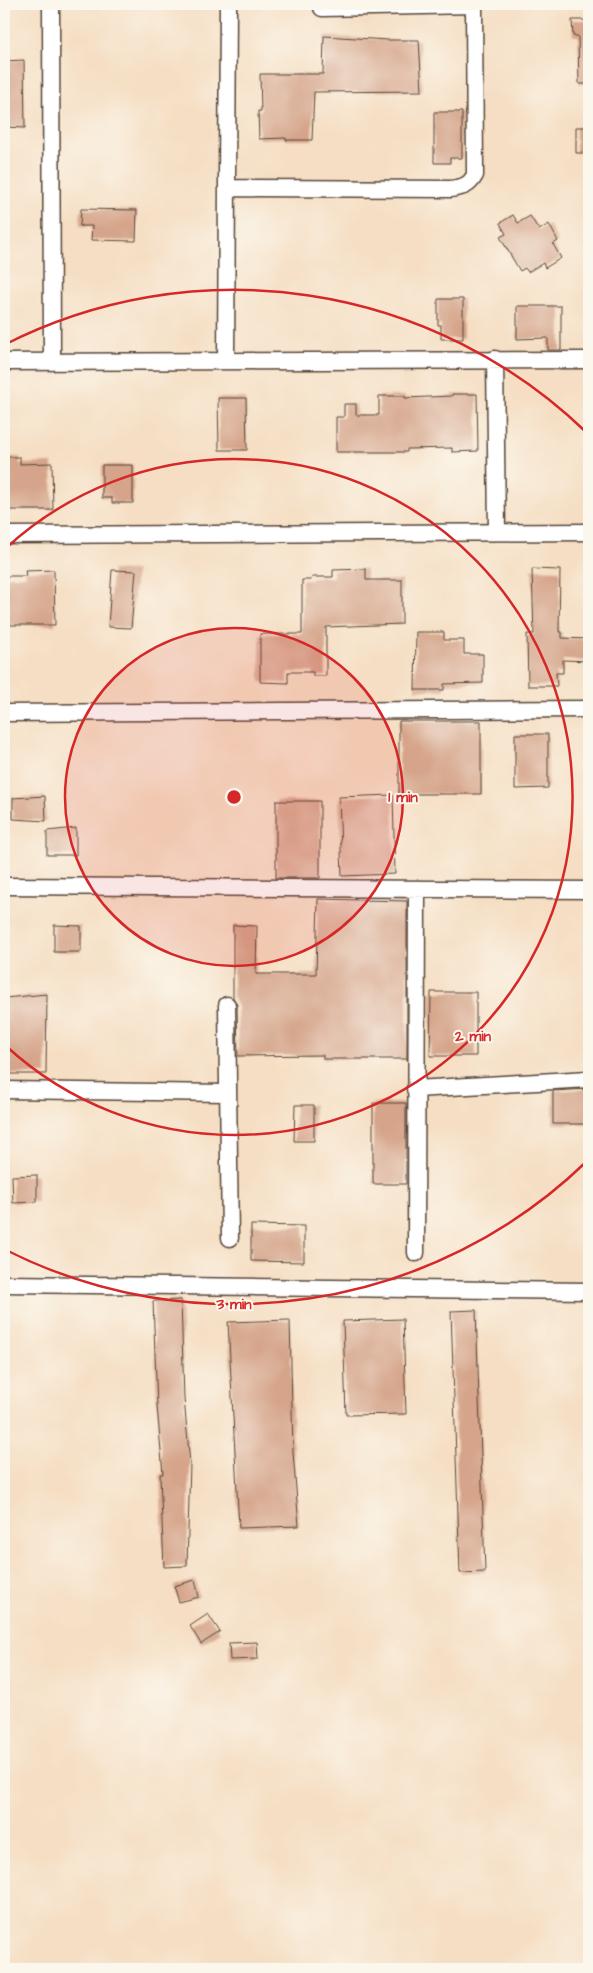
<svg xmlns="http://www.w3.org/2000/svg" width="593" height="1973" viewBox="0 0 593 1973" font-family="'Architects Daughter',sans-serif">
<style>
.building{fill:#d5a48a}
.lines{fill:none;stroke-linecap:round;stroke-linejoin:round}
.minor-casing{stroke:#574537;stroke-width:19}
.minor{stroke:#fff;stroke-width:16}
.ring{fill:none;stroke:#d62828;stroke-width:2.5}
.centre{fill:#d62828;stroke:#fbf7ec;stroke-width:2.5}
.ring-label{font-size:15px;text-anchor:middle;font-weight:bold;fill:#d62828;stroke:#fbf7ec;stroke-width:4;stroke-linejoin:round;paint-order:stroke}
</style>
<rect width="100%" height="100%" fill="#fbf7ec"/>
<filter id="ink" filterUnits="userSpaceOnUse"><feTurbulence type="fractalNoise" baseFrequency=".02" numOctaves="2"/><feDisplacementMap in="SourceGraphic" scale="10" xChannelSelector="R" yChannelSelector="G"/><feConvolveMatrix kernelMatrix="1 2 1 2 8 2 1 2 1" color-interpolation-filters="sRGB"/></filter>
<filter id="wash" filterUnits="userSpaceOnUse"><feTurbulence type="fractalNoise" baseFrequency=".0096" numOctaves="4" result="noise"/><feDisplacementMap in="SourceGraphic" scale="20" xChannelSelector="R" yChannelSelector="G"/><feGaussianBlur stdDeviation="1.12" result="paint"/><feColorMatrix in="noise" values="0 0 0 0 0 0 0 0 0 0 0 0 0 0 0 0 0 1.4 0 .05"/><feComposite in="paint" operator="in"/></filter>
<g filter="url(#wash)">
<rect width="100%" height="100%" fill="#f5dec3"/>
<g id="blocks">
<!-- building -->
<path class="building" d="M572 20H589V84H579L578 36H573Z
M324 36 388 40H419L422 91 314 92 312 140H286V138L259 139 258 111H261L260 74H323Z
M24 60 25 128 4 127V61Z
M434 112H462V158H450V163H434Z
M576 127H589V153H576Z
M81 209 137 210 136 241 91 240 92 226H80Z
M513 215 518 223 530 216 539 230 549 224 558 241 553 244 561 258 545 268 543 263 528 272 525 268 520 271 500 237 506 234 500 223Z
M438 299H463V339H441V325H438Z
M517 306H561V350H548V338L517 339Z
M452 394H477L478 451 452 452V448L407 449V452H336V417H344V404H356V415H379V396H405V398L452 396Z
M218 398H246L247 450H219Z
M4 457H20V464L52 463 53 510H4Z
M102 465H133V503H112V498H102Z
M366 569V580H402V624L326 627V676H313V672H288V683L260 682V634H302V580H311L312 577H333V570Z
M532 569 560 570 559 632H562V638L589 639V661L563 660V673H556L557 686H528L527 634H534Z
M54 570 55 625H5L4 576H26L25 571Z
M112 570 136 571 131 628 108 627Z
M416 632H444V640H464V654H483V683L444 684V690H415Z
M399 721H481V794H399Z
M515 734H548V788L515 789Z
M393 795 395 874 342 876 339 797Z
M45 796 46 821 13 819V798Z
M276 801H320V878H276Z
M76 828V855H47V831Z
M318 899 407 901V1059H323V1055L238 1056 237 1005 233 997V925L257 926 256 974H316Z
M54 925 81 926V952H54Z
M431 992H476V1056H430Z
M47 994 46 1074H5L4 998Z
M589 1089V1124H553V1091Z
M373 1103H406V1184H373Z
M295 1105H314V1141H294Z
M37 1175V1202L13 1203 12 1176Z
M251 1225 304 1226V1262L251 1261Z
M181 1300 184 1399 190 1464 187 1566 164 1567 161 1499 160 1474H163L157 1406 153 1301Z
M476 1310 485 1572 460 1573 451 1311Z
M403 1319 406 1414 346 1415 343 1321Z
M290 1320 293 1452 299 1526 239 1528 228 1322Z
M195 1580 199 1597 179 1602 174 1586Z
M208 1614 220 1632 201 1644 190 1626Z
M257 1642 258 1659 230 1660 229 1643Z"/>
</g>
</g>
<g filter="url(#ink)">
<use href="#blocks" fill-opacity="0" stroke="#574537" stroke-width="1"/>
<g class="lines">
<!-- minor casing -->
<g class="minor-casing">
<path id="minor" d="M51 4 52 361
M322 8 474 5
M227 188 451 189C463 187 469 186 475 175L474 4
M495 359 497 532
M226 361 228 4
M4 362 589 360
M4 535 589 532
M4 713 589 709
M4 886 589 890
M227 1005 230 1238
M415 1089 589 1079
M4 1090 227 1093
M416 1253 417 889
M4 1284 589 1291"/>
</g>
<!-- minor -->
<use href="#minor" class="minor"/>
</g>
</g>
<!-- distance rings -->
<circle cx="234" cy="797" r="169" fill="#d62828" fill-opacity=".12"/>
<g class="ring">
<circle cx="234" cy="797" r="169"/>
<path d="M6 548A338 338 0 1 1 6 1046"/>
<path d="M586 1162A507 507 0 0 1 4 1249M4 345A507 507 0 0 1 586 432"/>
</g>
<circle cx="234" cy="797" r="8" class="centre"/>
<g class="ring-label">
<text x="403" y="802">1 min</text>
<text x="473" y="1041">2 min</text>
<text x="234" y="1309">3 min</text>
</g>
<!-- margin -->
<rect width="593" height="1973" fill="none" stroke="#fbf7ec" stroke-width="20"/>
</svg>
